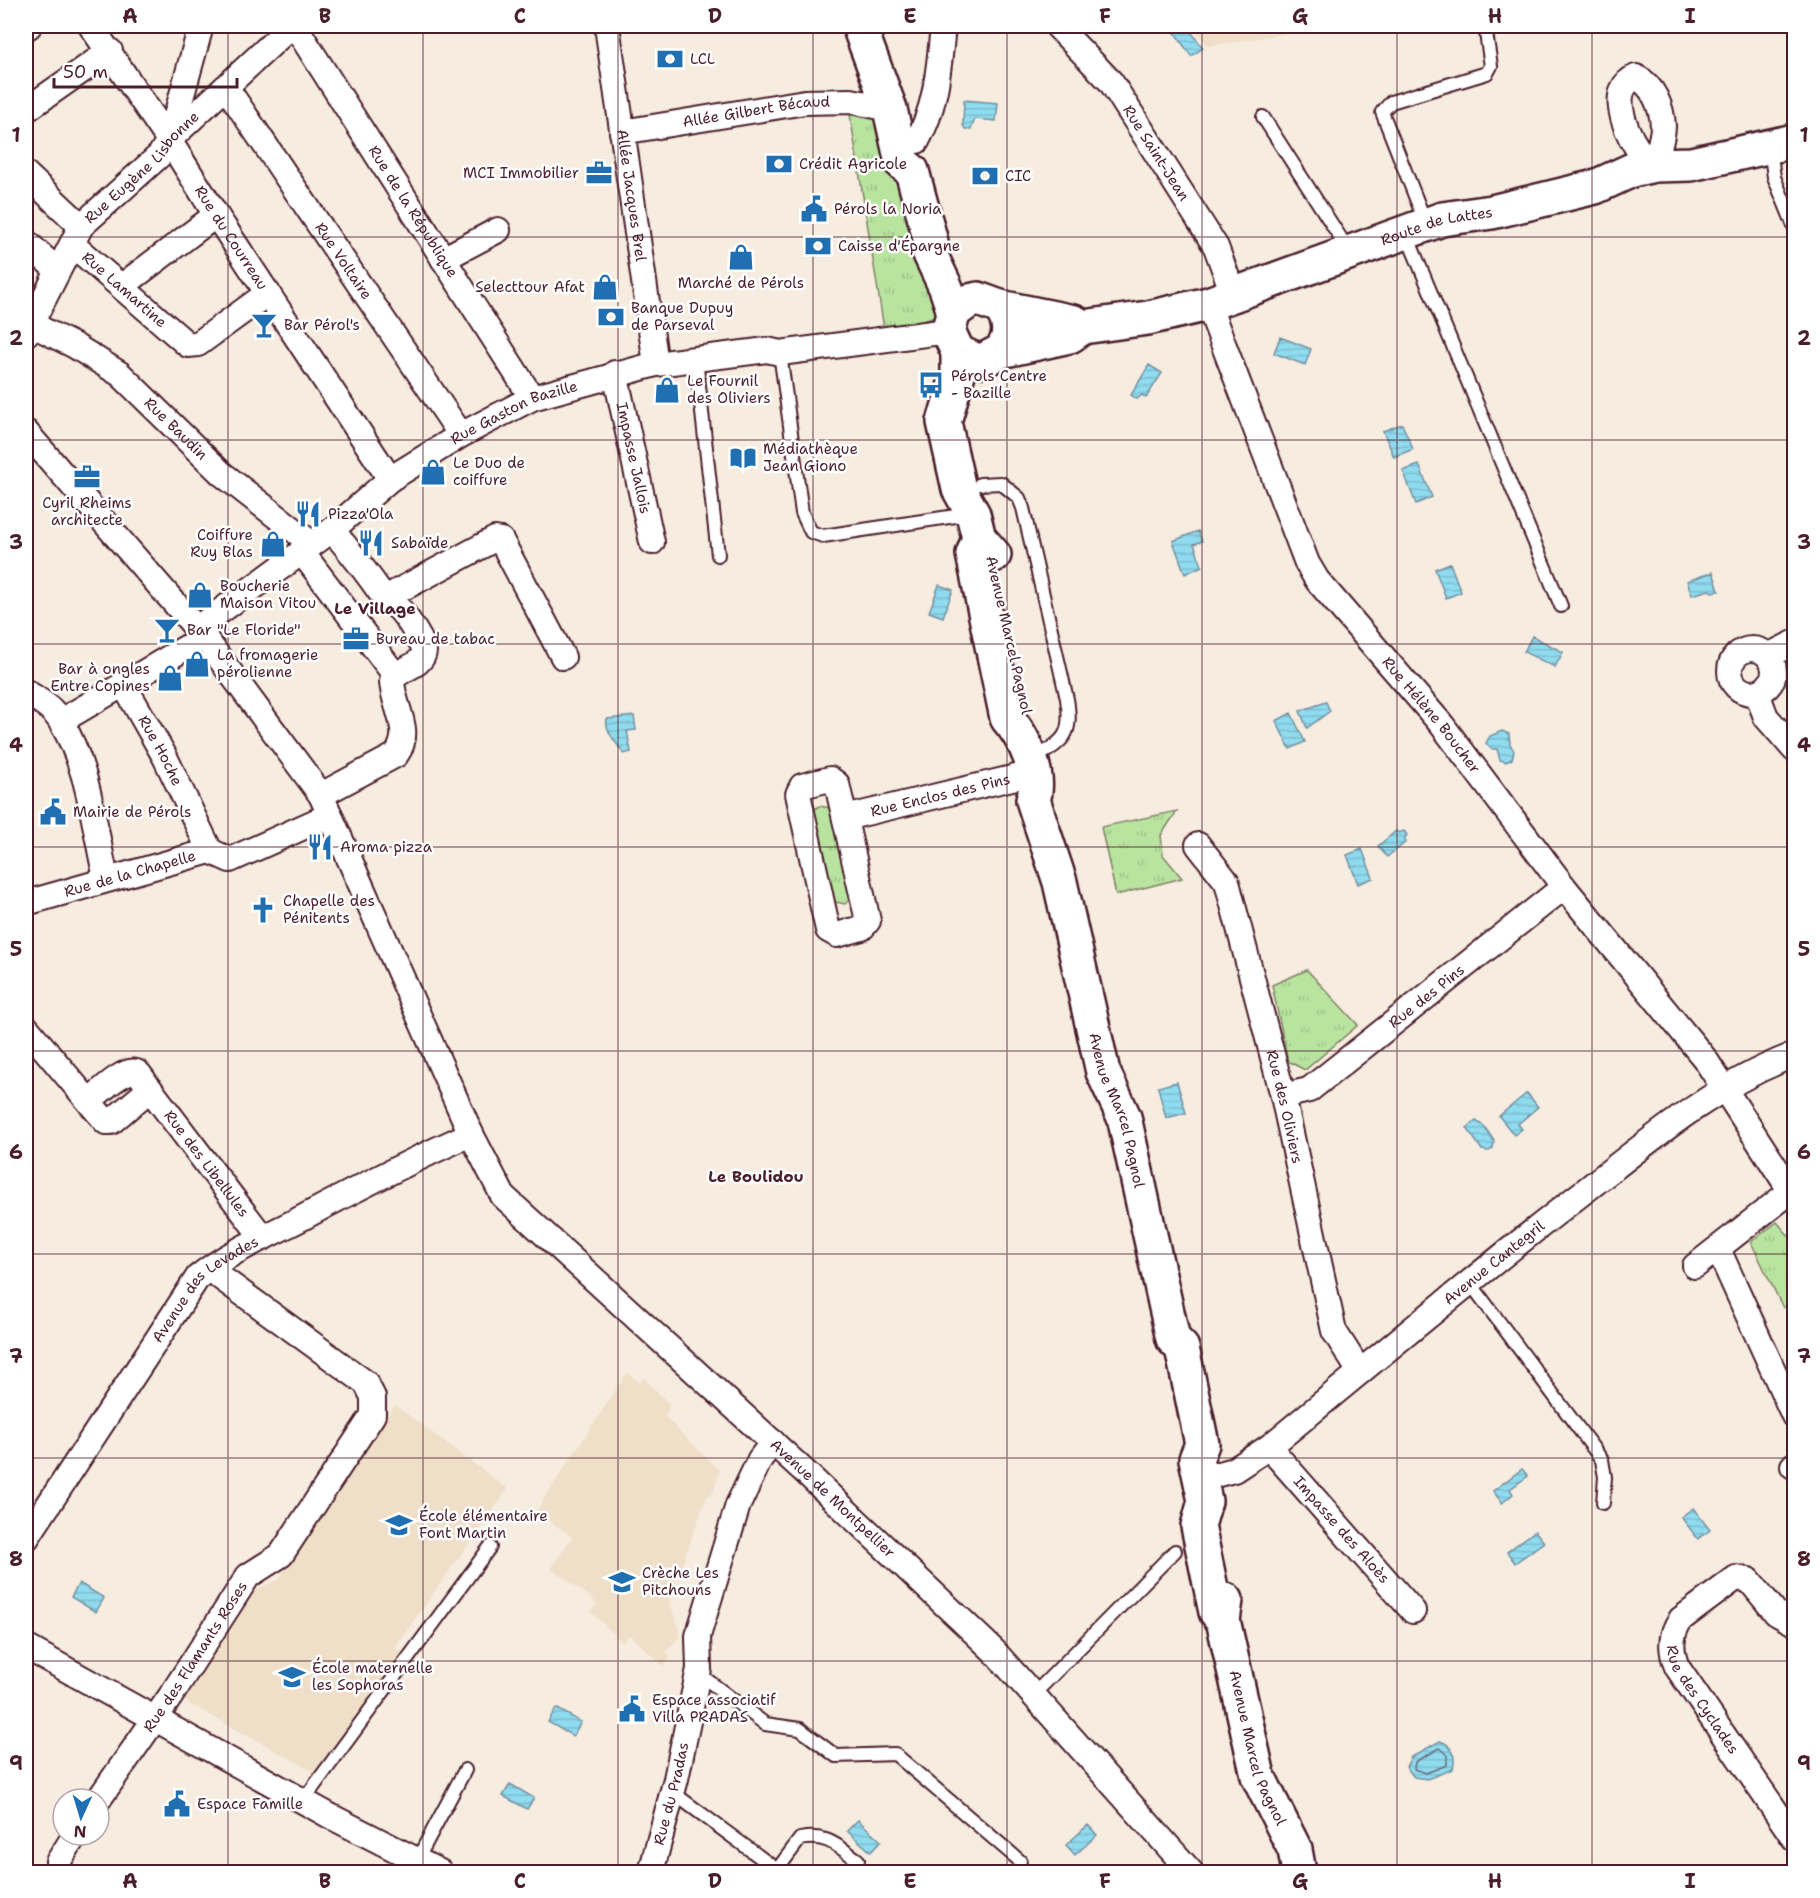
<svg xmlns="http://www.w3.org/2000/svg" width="1820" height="1898" viewBox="0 0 1820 1898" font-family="'Shantell Sans',sans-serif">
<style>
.built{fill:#efdfc8}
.grass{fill:url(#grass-tufts);stroke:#828266;stroke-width:1.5}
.water{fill:url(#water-rules);stroke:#7390a1;stroke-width:1.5}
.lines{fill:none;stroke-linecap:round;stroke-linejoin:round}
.shore{stroke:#666a79;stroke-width:1.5}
.lane-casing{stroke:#4a1f2b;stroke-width:16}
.street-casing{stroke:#4a1f2b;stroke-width:28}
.secondary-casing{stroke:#4a1f2b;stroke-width:38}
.lane{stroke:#fff;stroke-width:12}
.street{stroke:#fff;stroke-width:24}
.secondary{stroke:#fff;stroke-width:33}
.grid{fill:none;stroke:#4a1f2b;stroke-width:1.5;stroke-opacity:0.55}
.labels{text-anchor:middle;stroke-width:5;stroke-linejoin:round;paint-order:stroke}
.poi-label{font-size:15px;fill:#4a1f2b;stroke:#fff;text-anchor:start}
.street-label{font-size:15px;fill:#4a1f2b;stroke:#fff}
.neighbourhood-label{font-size:16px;font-weight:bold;fill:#4a1f2b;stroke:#fff}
.neatline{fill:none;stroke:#4a1f2b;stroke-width:2}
.grid-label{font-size:20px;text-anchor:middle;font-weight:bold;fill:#4a1f2b}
</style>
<defs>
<pattern id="grass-tufts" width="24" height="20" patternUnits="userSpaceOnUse" patternTransform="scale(1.5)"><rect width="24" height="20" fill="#b9e4a0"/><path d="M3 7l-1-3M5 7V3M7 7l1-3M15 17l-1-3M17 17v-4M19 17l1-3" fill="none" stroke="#a1c38a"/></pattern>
<pattern id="water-rules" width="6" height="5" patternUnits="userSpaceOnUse" patternTransform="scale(1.5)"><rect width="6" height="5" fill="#8fdbef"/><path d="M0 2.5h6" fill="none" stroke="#7dbccd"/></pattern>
</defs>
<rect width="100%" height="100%" fill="#f6ecdf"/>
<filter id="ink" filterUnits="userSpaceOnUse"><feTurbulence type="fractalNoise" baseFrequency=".0167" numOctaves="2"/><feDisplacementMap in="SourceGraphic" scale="12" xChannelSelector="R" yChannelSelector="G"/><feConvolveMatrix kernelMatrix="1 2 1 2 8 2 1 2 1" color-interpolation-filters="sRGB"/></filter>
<g filter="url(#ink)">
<!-- built -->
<path class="built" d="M1191 26H1335L1208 46Z
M627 1373 640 1383 643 1377 670 1405 665 1417 720 1471 713 1493 707 1496 669 1600 681 1635 666 1652 671 1658 663 1666 630 1635 622 1642 590 1611 597 1604 588 1595 551 1569 572 1537 536 1511Z
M395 1405 508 1489 395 1647 406 1656 315 1772 179 1698 253 1591 279 1579Z"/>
<!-- grass -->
<path class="grass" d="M849 108 886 120 939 315 912 326 884 329Z
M819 806 831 808 854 895 845 904 831 901 811 812Z
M1177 811 1161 835 1163 855 1182 878 1116 895 1101 827Z
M1307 970 1358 1025 1305 1070 1288 1061 1272 985Z
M1777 1222 1794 1242V1301L1783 1308 1751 1242Z"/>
<!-- water -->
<path class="water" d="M1180 26H1187L1203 48 1191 56 1173 30Z
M964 100 998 103 996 121 975 119 971 129H965L963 125Z
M1280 337 1311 349 1305 365 1274 353Z
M1149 365 1162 373 1146 398 1142 395 1137 399 1131 395Z
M1402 424 1413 449 1394 457 1383 431Z
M1419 465 1432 497 1416 504 1403 471Z
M1198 531 1202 541 1194 544 1202 566 1185 574 1173 541Z
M1450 563 1461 592 1446 598 1435 569Z
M1713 572 1719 591 1712 592 1709 590 1692 595 1687 581Z
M939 585 953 590 943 617 929 612Z
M1532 636 1563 652 1555 667 1524 652Z
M1326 702 1330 711 1307 728 1300 711Z
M1291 713 1305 742 1290 749 1276 721Z
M634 716 636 730 627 731 631 752 624 754C617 743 604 731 607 719Z
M1502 731 1509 734 1510 744 1514 751 1512 759 1506 762 1500 760 1497 749H1491L1486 743 1490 736Z
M1396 831 1399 833 1404 831 1407 835 1404 839 1406 842 1387 857 1378 846Z
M1362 849 1373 878 1358 884 1347 855Z
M1177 1082 1186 1113 1166 1118 1158 1087Z
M1527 1093 1538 1107 1518 1124 1522 1129 1514 1135 1499 1116Z
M1476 1121 1484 1126 1494 1141 1493 1148 1489 1151 1482 1150 1467 1128Z
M1522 1469 1528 1476 1510 1489 1513 1494 1502 1503 1493 1491Z
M1693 1508 1710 1530 1698 1539 1681 1517Z
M1535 1531 1544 1542 1515 1563 1507 1552Z
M79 1583 104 1598 96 1612 71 1597Z
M556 1708 581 1722 573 1736 548 1722Z
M1440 1741C1453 1745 1456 1757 1453 1769L1427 1779 1414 1777 1406 1767 1411 1757Z
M510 1784 534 1798 527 1809 503 1796Z
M858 1820 881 1841 871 1852 847 1831Z
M1088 1825 1097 1835 1075 1855 1066 1845Z"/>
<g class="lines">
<!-- shore -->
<path class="shore" d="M1440 1748 1447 1754V1765L1426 1773 1414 1769 1415 1762Z"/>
<!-- lane casing -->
<g class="lane-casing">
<path id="lane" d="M1263 117 1349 251
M1770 148 1774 177 1794 226
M1426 224 1382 112 1391 102 1487 73 1491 66 1485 26
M1406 233 1561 606
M780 353 802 513 811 532 823 536 969 514
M696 359 718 555
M980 484 1001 483 1019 498 1023 508 1067 699C1073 736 1064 741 1033 759
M1468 1280 1602 1460 1605 1477 1603 1503
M698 1673 765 1724 800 1729 836 1756 895 1754 1020 1861
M1033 1695 1175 1551
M672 1792 780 1872
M303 1801 490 1547
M417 1860 465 1770
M777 1870 800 1839C827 1834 836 1845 858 1860"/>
</g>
<!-- street casing -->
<g class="street-casing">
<g id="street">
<path id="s1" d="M91 26 169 140 216 215 390 479"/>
<path id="s2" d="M295 26 532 398"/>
<path id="s3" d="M607 26 656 364"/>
<path id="s4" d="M1057 26 1111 82 1216 247 1234 296"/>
<path d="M26 28 29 26"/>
<path d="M1636 77C1653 85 1662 107 1663 126 1663 138 1657 153 1655 165 1649 159 1642 154 1637 148 1624 128 1608 88 1636 77Z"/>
<path id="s5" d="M226 87 461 435"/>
<path d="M26 110 110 51"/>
<path id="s6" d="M622 132 805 102 851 101 890 109"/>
<path d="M170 138 201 26"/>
<path d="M917 141C937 106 939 65 943 26"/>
<path d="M26 174 81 226"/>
<path d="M26 242 57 270"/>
<path id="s7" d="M73 245 188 345 198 344 268 293"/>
<path d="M443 259 498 230"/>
<path d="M122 286 216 215"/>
<path id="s8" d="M1208 304 1307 563 1317 580 1442 725 1564 887 1705 1059 1794 1196"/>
<path id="s9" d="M33 325 75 346 120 374 221 473 312 544"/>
<path id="s10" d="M26 334 81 226 160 155 169 140 291 26"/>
<path id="s11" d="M615 373 652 542"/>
<path id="s12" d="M26 432 204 637 321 795 471 1134 503 1196 803 1470 994 1651 1191 1872"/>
<path d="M301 551 395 675"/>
<path d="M385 598 495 539 501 540 563 657"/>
<path id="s13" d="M196 629 332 530 390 479 461 435 532 398 656 364 767 350 780 353 948 331"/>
<circle cx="1752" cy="671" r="22"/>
<path d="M1768 656 1794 643"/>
<path id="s14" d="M124 685 165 757 210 851"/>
<path d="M26 692C39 700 53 708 61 722 89 767 94 827 106 878"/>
<path d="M1757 693 1766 717 1794 749"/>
<path d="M61 721 204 637"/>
<path d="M830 779 837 784 868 921 862 928 837 935 828 930 798 794 802 786Z"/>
<path d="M321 795 396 755C414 730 393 708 392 681 398 668 423 667 424 651 425 644 406 617 401 611 396 605 388 602 383 596 367 573 350 551 332 530"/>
<path id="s15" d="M845 818 1033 773"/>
<path id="s16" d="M1198 845 1227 882 1283 1096 1334 1331 1360 1372"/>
<path id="s17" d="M26 903 210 851 230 860 330 815"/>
<path id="s18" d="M26 1027 106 1122H111L150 1089 263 1238"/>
<path id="s19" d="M1283 1096 1309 1090 1564 887"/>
<path d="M89 1101C98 1094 126 1065 138 1073 142 1076 146 1085 150 1089"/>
<path d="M1718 1249 1794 1416"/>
<path d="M1695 1266 1791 1191"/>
<path id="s20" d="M1269 1447 1413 1611"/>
<path d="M1793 1466 1794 1465"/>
<path id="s21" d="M1200 1479 1234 1470 1269 1447C1374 1361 1478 1273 1586 1190 1651 1139 1716 1084 1794 1055"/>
<path id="s22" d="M26 1539 198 1277C229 1252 267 1236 302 1218 358 1188 413 1159 471 1134"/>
<path id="s23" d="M1794 1623 1776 1613 1749 1580 1736 1578 1681 1619C1670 1634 1670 1650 1677 1667L1794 1838"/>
<path d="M26 1647 330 1816 440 1872"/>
<path id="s24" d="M99 1799 170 1697 248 1576 281 1555 373 1415V1397L366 1383 209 1269"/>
<path d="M58 1862 75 1835"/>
<path id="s25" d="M651 1872 676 1779 699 1669 698 1636 738 1505 760 1459 773 1442"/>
</g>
</g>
<!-- secondary casing -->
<g class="secondary-casing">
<g id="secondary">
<path d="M859 26 890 109 902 163 912 171 931 242 930 254 946 288 954 312"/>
<path d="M1000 307 1074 322 1083 327"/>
<path id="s26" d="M1001 351C1012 336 1011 322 1000 307L978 299 969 301 954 312 948 331 958 352 975 360H984L1001 351 1070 336 1083 327 1148 318 1208 304 1442 219 1492 212 1595 187 1632 170 1655 165 1691 164 1794 141"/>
<path d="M958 352V374L944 422 959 489 973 514 979 538 994 555"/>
<path id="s27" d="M979 538 973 554 1007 718C1024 737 1042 774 1033 800L1060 882 1103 1072 1124 1117 1173 1339 1182 1348 1202 1444 1196 1459 1205 1501 1198 1526 1216 1612 1223 1620"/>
<path id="s28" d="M1226 1600 1223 1620 1258 1776 1295 1850 1299 1872"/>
</g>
</g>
<!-- lane -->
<use href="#lane" class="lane"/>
<!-- street -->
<use href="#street" class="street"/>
<!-- secondary -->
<use href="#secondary" class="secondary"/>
</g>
</g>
<!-- grid -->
<path class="grid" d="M228 26V1872M423 26V1872M618 26V1872M813 26V1872M1007 26V1872M1202 26V1872M1397 26V1872M1592 26V1872M26 237H1794M26 440H1794M26 644H1794M26 847H1794M26 1051H1794M26 1254H1794M26 1458H1794M26 1661H1794"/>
<!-- icons -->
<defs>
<g id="bank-bare" transform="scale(2.07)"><path d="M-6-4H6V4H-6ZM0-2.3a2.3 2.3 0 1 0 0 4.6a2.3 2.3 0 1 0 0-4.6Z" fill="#1f6fb2" stroke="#fff" stroke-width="2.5" paint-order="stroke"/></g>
<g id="office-bare" transform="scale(2.07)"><path d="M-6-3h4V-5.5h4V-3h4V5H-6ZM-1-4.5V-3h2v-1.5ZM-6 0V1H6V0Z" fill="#1f6fb2" stroke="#fff" stroke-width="2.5" paint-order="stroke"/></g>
<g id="civic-bare" transform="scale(2.07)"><path d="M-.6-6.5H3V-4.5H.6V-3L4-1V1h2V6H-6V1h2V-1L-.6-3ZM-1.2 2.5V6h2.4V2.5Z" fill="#1f6fb2" stroke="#fff" stroke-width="2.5" paint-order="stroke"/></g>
<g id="shop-bare" transform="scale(2.07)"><path d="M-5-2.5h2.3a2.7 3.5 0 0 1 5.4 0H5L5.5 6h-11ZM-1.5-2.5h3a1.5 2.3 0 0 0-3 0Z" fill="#1f6fb2" stroke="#fff" stroke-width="2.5" paint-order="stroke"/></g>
<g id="bar-bare" transform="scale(2.07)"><path d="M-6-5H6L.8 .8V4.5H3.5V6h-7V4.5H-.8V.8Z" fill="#1f6fb2" stroke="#fff" stroke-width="2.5" paint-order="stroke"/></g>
<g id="bus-bare" transform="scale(2.07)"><path d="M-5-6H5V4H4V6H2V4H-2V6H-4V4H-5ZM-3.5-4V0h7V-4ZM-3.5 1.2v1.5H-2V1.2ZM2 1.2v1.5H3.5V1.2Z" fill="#1f6fb2" stroke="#fff" stroke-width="2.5" paint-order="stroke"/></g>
<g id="library-bare" transform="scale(2.07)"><path d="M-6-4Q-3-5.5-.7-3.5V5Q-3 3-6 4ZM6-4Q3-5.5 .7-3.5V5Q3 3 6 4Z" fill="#1f6fb2" stroke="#fff" stroke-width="2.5" paint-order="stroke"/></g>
<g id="restaurant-bare" transform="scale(2.07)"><path d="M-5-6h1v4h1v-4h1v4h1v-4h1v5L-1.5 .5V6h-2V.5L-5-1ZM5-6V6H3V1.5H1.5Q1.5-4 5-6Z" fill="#1f6fb2" stroke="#fff" stroke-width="2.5" paint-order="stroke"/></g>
<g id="church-bare" transform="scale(2.07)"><path d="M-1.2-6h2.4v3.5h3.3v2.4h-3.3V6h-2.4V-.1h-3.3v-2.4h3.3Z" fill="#1f6fb2" stroke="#fff" stroke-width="2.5" paint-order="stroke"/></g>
<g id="school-bare" transform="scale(2.07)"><path d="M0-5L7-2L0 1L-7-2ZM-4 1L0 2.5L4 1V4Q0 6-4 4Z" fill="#1f6fb2" stroke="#fff" stroke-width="2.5" paint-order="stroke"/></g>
</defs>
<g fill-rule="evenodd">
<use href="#bank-bare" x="670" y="59"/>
<use href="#bank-bare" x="779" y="164"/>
<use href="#office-bare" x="599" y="173"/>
<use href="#bank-bare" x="985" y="176"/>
<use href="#civic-bare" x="814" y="209"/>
<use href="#bank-bare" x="818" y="246"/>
<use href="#shop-bare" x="741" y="257"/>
<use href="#shop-bare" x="605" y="287"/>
<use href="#bank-bare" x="611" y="317"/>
<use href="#bar-bare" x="264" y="325"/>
<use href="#bus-bare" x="931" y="385"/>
<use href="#shop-bare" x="667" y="390"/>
<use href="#library-bare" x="743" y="458"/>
<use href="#shop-bare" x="433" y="472"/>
<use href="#office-bare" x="87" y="477"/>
<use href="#restaurant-bare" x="308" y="514"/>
<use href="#restaurant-bare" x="371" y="543"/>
<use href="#shop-bare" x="273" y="544"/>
<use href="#shop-bare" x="200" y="595"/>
<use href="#bar-bare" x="167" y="630"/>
<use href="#office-bare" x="356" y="639"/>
<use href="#shop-bare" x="197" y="664"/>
<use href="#shop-bare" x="170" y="678"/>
<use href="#civic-bare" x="53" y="812"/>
<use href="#restaurant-bare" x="320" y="847"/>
<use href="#church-bare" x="263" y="910"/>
<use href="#school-bare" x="399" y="1525"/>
<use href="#school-bare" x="622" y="1582"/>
<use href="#school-bare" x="292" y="1677"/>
<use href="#civic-bare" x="632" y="1709"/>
<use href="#civic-bare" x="177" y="1804"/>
</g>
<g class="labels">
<!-- poi labels -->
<g class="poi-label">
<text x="690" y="64">LCL</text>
<text x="799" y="169">Crédit Agricole</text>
<text x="579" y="178" text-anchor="end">MCI Immobilier</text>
<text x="1005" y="181">CIC</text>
<text x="834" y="214">Pérols la Noria</text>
<text x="838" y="251">Caisse d'Épargne</text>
<text x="741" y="288" text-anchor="middle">Marché de Pérols</text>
<text x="585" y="292" text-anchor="end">Selecttour Afat</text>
<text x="631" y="313">Banque Dupuy<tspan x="631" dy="17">de Parseval</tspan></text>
<text x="284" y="330">Bar Pérol's</text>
<text x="951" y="381">Pérols Centre<tspan x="951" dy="17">- Bazille</tspan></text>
<text x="687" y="386">Le Fournil<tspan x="687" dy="17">des Oliviers</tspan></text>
<text x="763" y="454">Médiathèque<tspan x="763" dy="17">Jean Giono</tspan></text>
<text x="453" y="468">Le Duo de<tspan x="453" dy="17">coiffure</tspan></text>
<text x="87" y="508" text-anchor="middle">Cyril Rheims<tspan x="87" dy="17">architecte</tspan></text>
<text x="328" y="519">Pizza'Ola</text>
<text x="253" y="540" text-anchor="end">Coiffure<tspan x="253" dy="17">Ruy Blas</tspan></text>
<text x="391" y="548">Sabaïde</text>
<text x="220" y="591">Boucherie<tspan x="220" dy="17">Maison Vitou</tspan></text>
<text x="187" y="635">Bar "Le Floride"</text>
<text x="376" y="644">Bureau de tabac</text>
<text x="217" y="660">La fromagerie<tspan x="217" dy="17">pérolienne</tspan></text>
<text x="150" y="674" text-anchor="end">Bar à ongles<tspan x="150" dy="17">Entre Copines</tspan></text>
<text x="73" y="817">Mairie de Pérols</text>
<text x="340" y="852">Aroma pizza</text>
<text x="283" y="906">Chapelle des<tspan x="283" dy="17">Pénitents</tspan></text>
<text x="419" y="1521">École élémentaire<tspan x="419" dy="17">Font Martin</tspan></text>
<text x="642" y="1578">Crèche Les<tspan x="642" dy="17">Pitchouns</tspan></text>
<text x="312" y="1673">École maternelle<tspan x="312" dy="17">les Sophoras</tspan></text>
<text x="652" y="1705">Espace associatif<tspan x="652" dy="17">Villa PRADAS</tspan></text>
<text x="197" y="1809">Espace Famille</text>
</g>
<!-- street labels -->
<g class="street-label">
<text dy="5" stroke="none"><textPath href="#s6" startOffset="136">Allée Gilbert Bécaud</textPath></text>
<text dy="5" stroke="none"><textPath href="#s4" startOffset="162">Rue Saint-Jean</textPath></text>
<text dy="5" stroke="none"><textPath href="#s10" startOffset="206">Rue Eugène Lisbonne</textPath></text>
<text dy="5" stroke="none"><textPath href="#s3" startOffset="171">Allée Jacques Brel</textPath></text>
<text dy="5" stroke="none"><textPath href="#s2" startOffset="220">Rue de la République</textPath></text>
<text dy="5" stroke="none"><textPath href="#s26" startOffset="645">Route de Lattes</textPath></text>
<text dy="5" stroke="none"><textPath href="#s1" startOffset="254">Rue du Courreau</textPath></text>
<text dy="5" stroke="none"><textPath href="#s5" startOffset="210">Rue Voltaire</textPath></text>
<text dy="5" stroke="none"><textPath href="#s7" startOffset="68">Rue Lamartine</textPath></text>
<text dy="5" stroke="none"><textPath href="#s13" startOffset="387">Rue Gaston Bazille</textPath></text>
<text dy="5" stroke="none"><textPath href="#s9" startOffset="178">Rue Baudin</textPath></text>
<text dy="5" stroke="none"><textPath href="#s11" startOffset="87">Impasse Jallois</textPath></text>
<text transform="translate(1009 635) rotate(77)" y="5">Avenue Marcel Pagnol</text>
<text dy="5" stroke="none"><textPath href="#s8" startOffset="474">Rue Hélène Boucher</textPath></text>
<text dy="5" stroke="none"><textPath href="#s14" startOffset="75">Rue Hoche</textPath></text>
<text dy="5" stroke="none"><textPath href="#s15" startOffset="98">Rue Enclos des Pins</textPath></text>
<text dy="5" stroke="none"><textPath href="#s17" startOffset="108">Rue de la Chapelle</textPath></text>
<text dy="5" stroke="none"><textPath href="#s19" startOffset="177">Rue des Pins</textPath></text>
<text dy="5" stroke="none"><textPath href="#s16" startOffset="279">Rue des Oliviers</textPath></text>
<text dy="5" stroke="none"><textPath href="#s27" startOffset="596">Avenue Marcel Pagnol</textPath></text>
<text dy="5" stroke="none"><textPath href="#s18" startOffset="274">Rue des Libellules</textPath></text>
<text dy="5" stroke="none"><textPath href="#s21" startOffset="368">Avenue Cantegril</textPath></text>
<text dy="5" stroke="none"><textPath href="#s22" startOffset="310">Avenue des Levades</textPath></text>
<text dy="5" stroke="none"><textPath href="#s12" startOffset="1356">Avenue de Montpellier</textPath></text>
<text dy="5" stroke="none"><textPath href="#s20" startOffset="110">Impasse des Aloès</textPath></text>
<text dy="5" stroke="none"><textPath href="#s24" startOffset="172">Rue des Flamants Roses</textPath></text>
<text dy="5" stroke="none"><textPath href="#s23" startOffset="236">Rue des Cyclades</textPath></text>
<text dy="5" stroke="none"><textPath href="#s28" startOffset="153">Avenue Marcel Pagnol</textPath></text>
<text dy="5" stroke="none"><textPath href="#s25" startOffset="81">Rue du Pradas</textPath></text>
</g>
<!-- neighbourhood labels -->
<g class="neighbourhood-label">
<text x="375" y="614">Le Village</text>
<text x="756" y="1182">Le Boulidou</text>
</g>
</g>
<!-- margin -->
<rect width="1820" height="1898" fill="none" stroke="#fff" stroke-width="66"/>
<!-- north arrow -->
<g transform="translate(81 1817) rotate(184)"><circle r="28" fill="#ffffff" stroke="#b7a5aa" stroke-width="1.5"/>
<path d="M0-4.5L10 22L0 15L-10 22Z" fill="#1f6fb2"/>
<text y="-9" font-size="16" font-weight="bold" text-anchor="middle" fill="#4a1f2b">N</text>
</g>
<!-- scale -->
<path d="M54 78v9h183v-9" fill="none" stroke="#4a1f2b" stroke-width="3"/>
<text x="63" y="78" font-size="18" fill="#4a1f2b" stroke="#ffffff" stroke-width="4.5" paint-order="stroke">50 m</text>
<rect x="33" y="33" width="1754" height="1832" class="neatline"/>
<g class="grid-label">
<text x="130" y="23">A</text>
<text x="325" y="23">B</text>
<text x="520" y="23">C</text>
<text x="715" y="23">D</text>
<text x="910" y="23">E</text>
<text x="1105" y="23">F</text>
<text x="1300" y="23">G</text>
<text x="1495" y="23">H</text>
<text x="1690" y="23">I</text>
<text x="16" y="142">1</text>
<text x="1804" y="142">1</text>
<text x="16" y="345">2</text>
<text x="1804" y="345">2</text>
<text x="16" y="549">3</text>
<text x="1804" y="549">3</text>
<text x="16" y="752">4</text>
<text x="1804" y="752">4</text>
<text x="16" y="956">5</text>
<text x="1804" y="956">5</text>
<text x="16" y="1159">6</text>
<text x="1804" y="1159">6</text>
<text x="16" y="1363">7</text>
<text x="1804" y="1363">7</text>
<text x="16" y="1566">8</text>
<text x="1804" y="1566">8</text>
<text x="16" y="1770">9</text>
<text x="1804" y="1770">9</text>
<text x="130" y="1888">A</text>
<text x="325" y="1888">B</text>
<text x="520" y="1888">C</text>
<text x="715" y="1888">D</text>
<text x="910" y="1888">E</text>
<text x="1105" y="1888">F</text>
<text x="1300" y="1888">G</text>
<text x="1495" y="1888">H</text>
<text x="1690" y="1888">I</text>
</g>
</svg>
